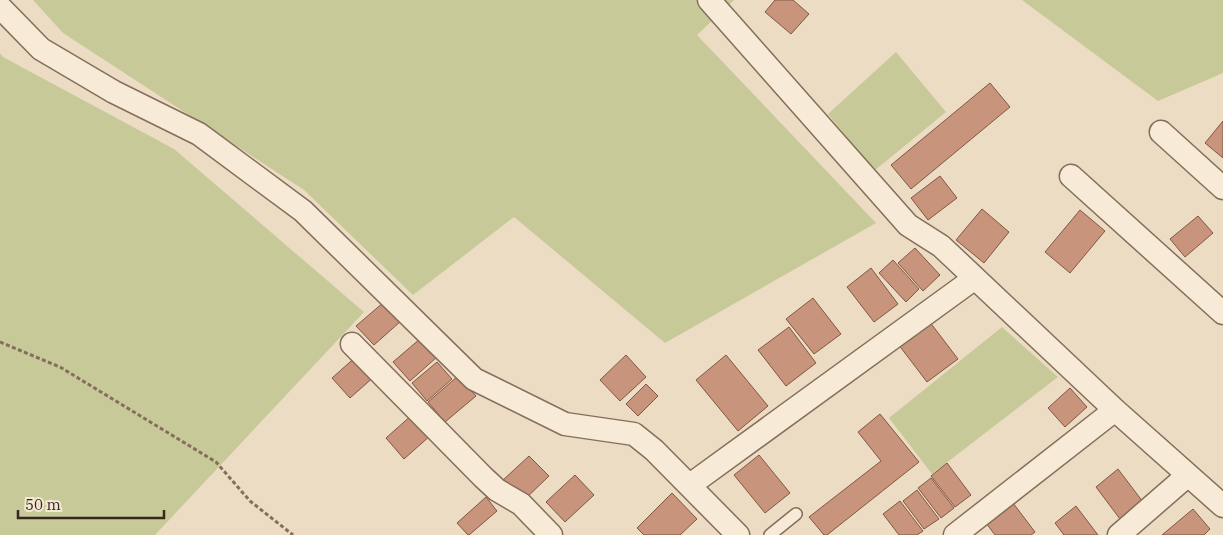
<svg xmlns="http://www.w3.org/2000/svg" width="1223" height="535" viewBox="0 0 1223 535" font-family="'IBM Plex Serif',serif">
<style>
.green{fill:#c8c999}
.building{fill:#c8947c;stroke:#835643}
.lines{fill:none;stroke-linecap:round;stroke-linejoin:round}
.service-casing{stroke:#856e5b;stroke-width:14}
.minor-casing{stroke:#856e5b;stroke-width:25}
.path{stroke:#856e5b;stroke-width:3;stroke-dasharray:4 2.5;stroke-linecap:butt}
.service{stroke:#f7ead7;stroke-width:11}
.minor{stroke:#f7ead7;stroke-width:22}
</style>
<rect width="100%" height="100%" fill="#ecdcc4"/>
<!-- green -->
<path class="green" d="M33 0H734L697 35 876 223 665 343 514 217 413 295 304 190 63 33Z
M1022 0H1223V73L1158 101Z
M896 52 946 112 874 171 828 114Z
M0 53 3 57 174 149 364 312 155 535H0Z
M1002 327 1058 377 932 474 889 418Z"/>
<!-- building -->
<path class="building" d="M775 0H793L809 14 791 34 765 12Z
M990 83 1010 107 911 189 891 165Z
M1223 121V158L1205 143Z
M940 176 957 198 928 220 911 198Z
M982 209 1009 232 984 263 956 240Z
M1080 210 1105 231 1070 273 1045 252Z
M1198 216 1213 233 1185 257 1170 239Z
M915 248 940 275 923 291 898 263Z
M893 260 919 289 906 302 879 273Z
M871 268 898 304 874 322 847 287Z
M813 298 841 334 814 354 786 319Z
M384 302 401 321 374 345 356 326Z
M926 317 958 359 927 382 895 340Z
M789 327 816 363 786 386 758 350Z
M421 338 437 357 410 381 393 362Z
M359 354 376 375 350 398 332 378Z
M626 355 646 377 620 401 600 380Z
M726 355 768 406 738 431 696 380Z
M437 362 452 379 427 401 412 383Z
M458 376 476 396 445 422 428 402Z
M646 384 658 396 638 416 626 404Z
M1070 388 1087 407 1065 427 1048 408Z
M413 414 431 435 404 459 386 438Z
M880 414 919 462 827 535H824L809 517 881 461 858 432Z
M759 455 790 493 765 513 734 475Z
M529 456 549 476 522 502 502 481Z
M947 463 971 495 955 507 931 476Z
M1118 469 1143 502 1120 519 1096 487Z
M575 475 594 495 565 522 546 502Z
M931 478 954 508 941 518 918 488Z
M917 490 939 519 924 529 903 501Z
M672 493 697 519 680 535H644L637 528Z
M486 497 497 511 469 535H468L457 523Z
M900 501 923 531 917 535H899L883 514Z
M1013 503 1035 532 1031 535H995L986 523Z
M1076 506 1098 535H1064L1055 523Z
M1193 509 1210 529 1204 535H1162Z"/>
<g class="lines">
<!-- service casing -->
<g class="service-casing">
<path id="service" d="M770 535 796 514"/>
</g>
<!-- minor casing -->
<g class="minor-casing">
<path id="minor" d="M709 0 908 225 941 246 1115 410 1223 506
M0 7 41 49 114 92 199 134 303 211 474 379 565 424 634 434 654 450 738 535
M1161 132 1223 188
M1071 176 1223 313
M352 344 483 477 497 490 521 504 551 535
M690 485 975 278
M955 535 1115 410
M1119 535 1188 475"/>
</g>
<!-- path -->
<path class="path" d="M0 342 60 367 216 462 250 501 293 535"/>
<!-- service -->
<use href="#service" class="service"/>
<!-- minor -->
<use href="#minor" class="minor"/>
</g>
<!-- scale -->
<path d="M18 510v8h146v-8" fill="none" stroke="#36281f" stroke-width="2.5"/>
<text x="25" y="510" font-size="15" fill="#36281f" stroke="#f4e7d3" stroke-width="4" paint-order="stroke">50 m</text>
</svg>
